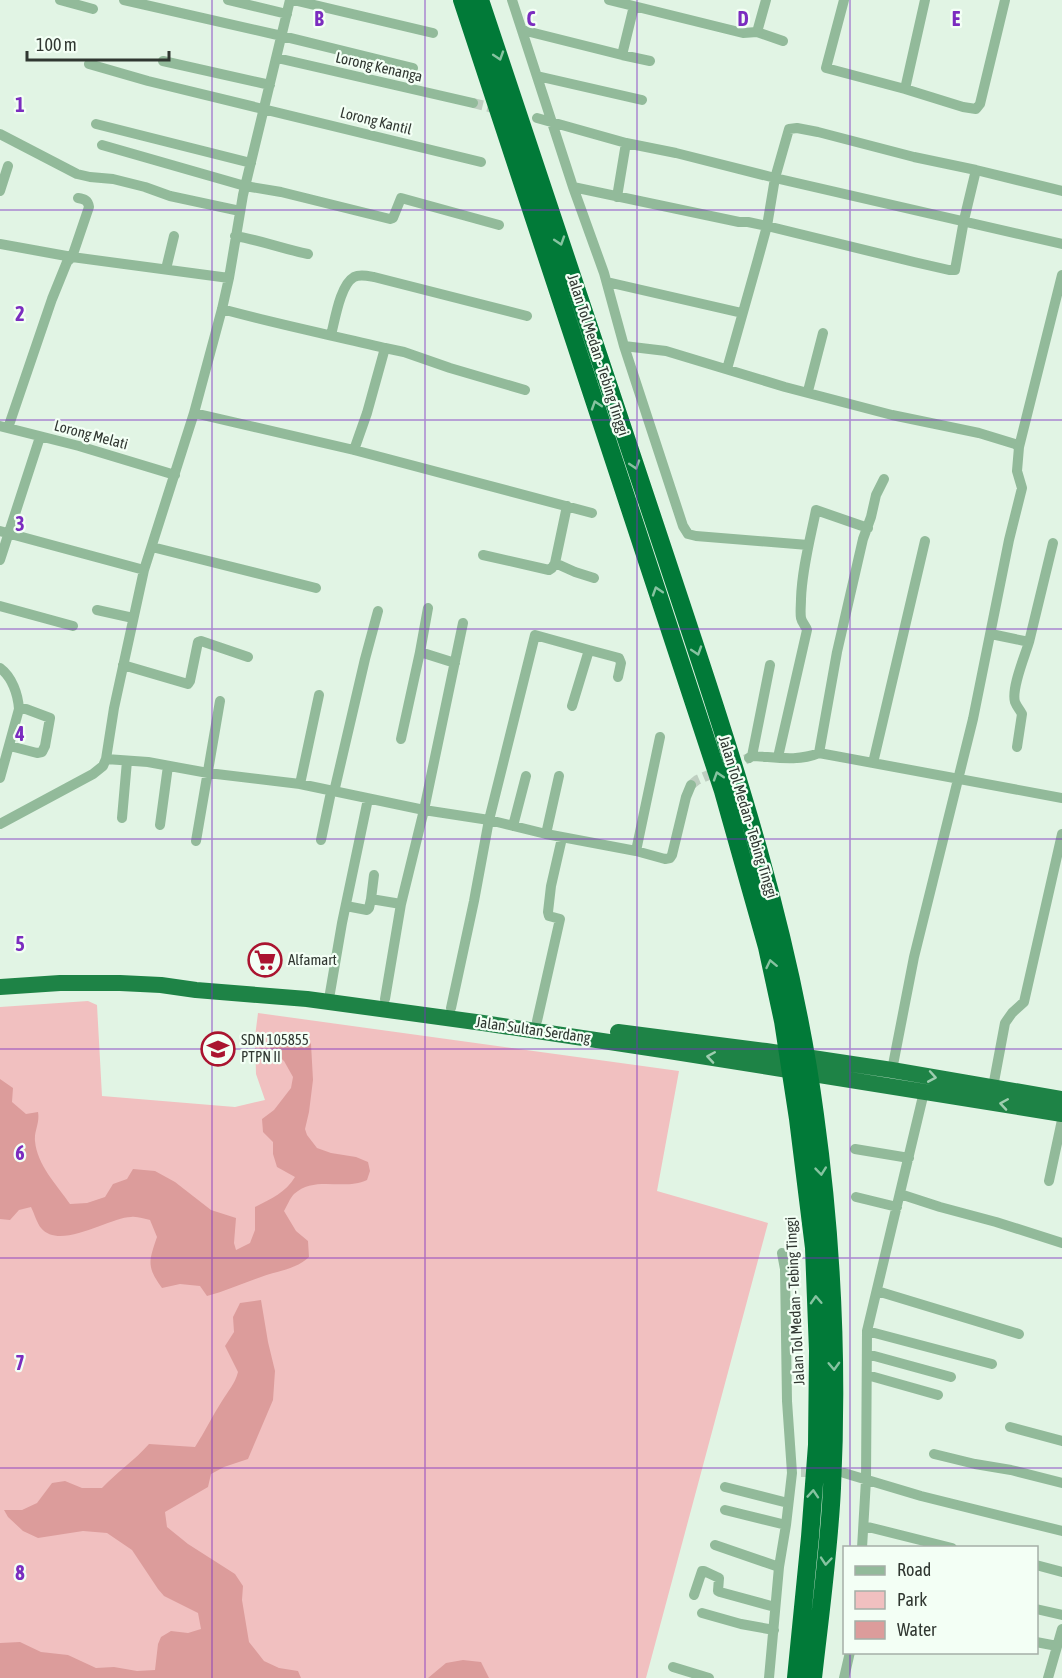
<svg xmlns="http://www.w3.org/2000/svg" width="1062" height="1678" viewBox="0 0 1062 1678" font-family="'Asap Condensed',sans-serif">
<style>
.green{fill:#f1c0c0}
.water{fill:#dc9c9b}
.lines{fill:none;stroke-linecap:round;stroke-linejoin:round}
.minor-tunnel{stroke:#becec0;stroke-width:10;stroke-dasharray:10 5;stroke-linecap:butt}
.minor{stroke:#92ba9a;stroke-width:10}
.trunk{stroke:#1e8346;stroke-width:16}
.motorway{stroke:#017a38;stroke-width:18}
.oneway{stroke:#86c3a0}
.oneway2{stroke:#9ecdaf}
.grid{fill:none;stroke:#7b2cbf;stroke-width:1.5;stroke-opacity:0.55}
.labels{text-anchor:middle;stroke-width:4.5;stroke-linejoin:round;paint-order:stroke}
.street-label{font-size:15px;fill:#303731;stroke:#f3fff5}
.poi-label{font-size:15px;fill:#303731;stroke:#f3fff5;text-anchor:start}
.grid-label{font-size:20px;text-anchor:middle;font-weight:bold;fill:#7b2cbf;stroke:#f3fff5;stroke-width:4.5;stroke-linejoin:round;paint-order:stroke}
</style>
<rect width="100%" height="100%" fill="#e1f4e4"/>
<!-- green -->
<path class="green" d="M88 1001 97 1005 102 1096 235 1107 265 1100 256 1074 255 1037 258 1013 679 1071 657 1191 768 1223 646 1678H0V1007Z"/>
<!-- water -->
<path class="water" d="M273 1035 305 1038 311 1044 313 1080 309 1112 305 1129 307 1135 317 1148 331 1153 356 1157 368 1162 370 1171 367 1180C343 1191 315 1175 294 1194 290 1198 287 1206 284 1211L296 1231 308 1241 309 1257C297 1269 277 1271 261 1277 243 1283 226 1291 207 1296L200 1286 180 1284 162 1288C146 1266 149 1261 157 1237L150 1220C144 1219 137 1216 131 1217 110 1217 60 1251 41 1228 37 1223 34 1213 31 1207L19 1210 10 1220 0 1219V1079L13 1088 12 1102 26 1114 38 1112C40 1123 34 1131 35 1141 37 1165 57 1185 70 1204L87 1203 105 1197 113 1184 127 1179 133 1169 155 1171 175 1182 211 1210 236 1218 234 1243 236 1250 250 1243 255 1230V1207C271 1199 286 1192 295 1177L277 1167 273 1154V1142L263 1132 262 1119 274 1110 291 1088 293 1077 284 1061 270 1048Z
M261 1300 268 1342 275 1371 273 1400 248 1459 224 1467 211 1474 208 1487 165 1512 167 1527 188 1544 235 1574 243 1586 242 1600 249 1642 264 1661 279 1668 298 1671 301 1678H0V1643L20 1642 41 1652 68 1655 96 1668 114 1667 137 1671 155 1670 158 1644 161 1637 171 1631 188 1633 201 1629 198 1613 164 1596 158 1589 132 1550 107 1533 83 1531 38 1538 23 1531 8 1517 4 1510H22L37 1503 52 1483 65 1481 82 1488H102C117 1472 135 1460 149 1444L195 1447C205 1432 212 1416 222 1401 228 1391 235 1384 238 1372L225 1346 234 1332 233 1317 240 1303Z
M463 1660 481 1662 489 1678H428L446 1663Z"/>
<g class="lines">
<!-- minor-tunnel -->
<path class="minor-tunnel" d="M473 103 502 110
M691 785 697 780 749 758
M801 1472H819"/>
<!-- minor -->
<path class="minor" d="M60 0 93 9
M124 0 282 36 413 68
M228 0 287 14
M293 0 433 33
M512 0 573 187 604 273 624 346 683 526 688 534 696 536 808 545
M609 0 743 33 757 32 783 41
M844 0 826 68 905 89
M925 0 905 89 963 107 976 109 980 104 1005 0
M634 6 622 55 650 61
M522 30 622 55
M757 32 766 0
M277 58 473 103
M163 61 270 85
M89 64 148 81 481 162
M537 76 642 100
M537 118 626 143 676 153 775 178 1062 244
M96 124 251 163
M0 134 77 174 90 177 113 179 145 187 170 196 240 211
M102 145 245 186 281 192 390 219 393 218 401 198 499 225
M573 187 739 222H748L767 226 914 262 949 270H955L964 220 976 170
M0 191 8 166
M617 197 626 143
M235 236C260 240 283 249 308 254
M0 244 72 257 229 278
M166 269 174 236
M607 282 742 313
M222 309C276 324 331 335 385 348L367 413 354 450
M331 335C335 320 340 285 354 277 360 274 368 276 374 277L527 316
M624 346 666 351 785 387 892 415 979 433 1015 444 1019 447 1017 471 1022 488 1009 540 973 719 914 957 892 1070
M385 348 404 352 450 368 525 390
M727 369 758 259 767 226 775 178 789 129 797 128 818 132 914 157 976 170 1062 191
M808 391 823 333
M194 413 354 450 592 513
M0 426 79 446 175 475
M8 428 52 299 67 262 72 257 89 207C88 200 84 199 78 198
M1019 447 1062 275
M567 506 555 563 575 572 594 578
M0 531 144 570
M152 547 316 588
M483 555 549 570 552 568 555 563
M0 560 40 437
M0 606 73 626
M428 608 420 652 455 663
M97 610 133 618
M991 634 1029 642 1053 543
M589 650 619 658 621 663 618 677
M123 665 188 684 190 681 198 642 201 641 248 657
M0 668C12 677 18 694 19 709L0 778
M401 739 420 652
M10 746 37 753 42 752 45 746 50 718 26 709H19
M1017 747 1022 714C1020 710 1017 707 1015 702 1011 688 1025 656 1029 642
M819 753 837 652 863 539 871 517 876 495 884 479
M752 756 770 665
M778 757 807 630C806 626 802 623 801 618 800 612 801 605 801 599 802 569 810 540 816 510L868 528
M749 758 752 756C775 757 797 762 819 753L1062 798
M106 759 148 762 208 773 300 784 424 810 489 820 546 834 636 851 665 859 670 858 672 855 686 797 691 785
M873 763 925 541
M300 784 319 695
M334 792 365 659 378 611
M122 818 127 761
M0 824 93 774 103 766 106 759 114 708 144 570 194 413 222 309 229 278 243 195 290 0
M160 825 168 766
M513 826 526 776
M546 834 559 776
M321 840 331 792
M196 841 220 701
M636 851 660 737
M371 899 374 875
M346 906 367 910 369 908 371 899 401 904
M330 993 342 923 368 799
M385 999 401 904 424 810 463 623
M451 1008 474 901 489 820 535 635 589 650 572 706
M537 1021 560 919 549 916 548 912 551 886 562 838
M993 1087 1005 1023 1012 1013 1024 1002 1062 834
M855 1149 909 1158
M1049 1181 1062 1120
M900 1194 940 1207 996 1222 1062 1243
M856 1197 897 1207
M877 1291 1019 1334
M867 1331 992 1364
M867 1354 951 1377
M867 1375 938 1395
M1010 1427 1062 1441
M934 1454 975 1464 1011 1470 1062 1483
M844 1473 921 1496 1062 1531
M725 1487 788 1503
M725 1510 786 1525
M864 1526 952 1548
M715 1545 779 1567
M862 1548 866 1480 867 1331 924 1092
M1036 1565 1062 1572
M694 1595 702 1571H704L719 1578 718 1591 720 1592 775 1607
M1036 1609 1062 1615
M702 1613 741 1624 774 1630
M1036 1642 1057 1646
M673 1667 709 1678
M769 1678 779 1567 786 1525 792 1473 787 1401 785 1269 782 1253
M844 1678 850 1652
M1048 1678 1062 1629"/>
<!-- trunk -->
<path class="trunk" d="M0 987 60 983H120L161 985 196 990 307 999 483 1023 669 1051 1062 1114
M618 1032 766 1051 892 1070 1062 1099"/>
<!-- motorway -->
<path class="motorway" d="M462 0 723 791 767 947 783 1021 798 1119 814 1248 818 1351 817 1445 810 1537 796 1678
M480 0C543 187 605 374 667 561 727 742 790 925 815 1115 832 1238 838 1363 832 1488 829 1551 820 1615 813 1678"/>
</g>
<!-- one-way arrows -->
<defs><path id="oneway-chevron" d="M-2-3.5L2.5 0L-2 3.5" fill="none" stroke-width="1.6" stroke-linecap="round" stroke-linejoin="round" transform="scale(1.5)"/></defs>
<g class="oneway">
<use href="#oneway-chevron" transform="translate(499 56) rotate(72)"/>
<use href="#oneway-chevron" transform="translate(560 241) rotate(72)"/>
<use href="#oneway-chevron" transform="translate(596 405) rotate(-108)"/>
<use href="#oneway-chevron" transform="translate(635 465) rotate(72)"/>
<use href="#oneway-chevron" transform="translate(657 591) rotate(-108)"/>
<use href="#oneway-chevron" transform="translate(697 651) rotate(72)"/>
<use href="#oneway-chevron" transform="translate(718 776) rotate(-108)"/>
<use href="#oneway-chevron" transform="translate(771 964) rotate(-102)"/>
<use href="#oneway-chevron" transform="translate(821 1171) rotate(84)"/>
<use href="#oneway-chevron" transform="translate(816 1300) rotate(-93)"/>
<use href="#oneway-chevron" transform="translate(834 1366) rotate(88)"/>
<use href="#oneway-chevron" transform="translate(813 1494) rotate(-86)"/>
<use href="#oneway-chevron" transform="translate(826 1561) rotate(95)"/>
</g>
<g class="oneway2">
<use href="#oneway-chevron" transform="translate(711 1057) rotate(-171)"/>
<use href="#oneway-chevron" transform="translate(932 1077) rotate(10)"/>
<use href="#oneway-chevron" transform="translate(1004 1104) rotate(-171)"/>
</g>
<!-- grid -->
<path class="grid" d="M212 0V1678M425 0V1678M637 0V1678M850 0V1548M0 210H1062M0 420H1062M0 629H1062M0 839H1062M0 1049H1062M0 1258H1062M0 1468H1062M850 1652V1678"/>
<!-- icons -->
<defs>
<g id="supermarket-ring" transform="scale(1.725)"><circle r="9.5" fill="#f3fff5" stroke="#aa1430" stroke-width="1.5"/><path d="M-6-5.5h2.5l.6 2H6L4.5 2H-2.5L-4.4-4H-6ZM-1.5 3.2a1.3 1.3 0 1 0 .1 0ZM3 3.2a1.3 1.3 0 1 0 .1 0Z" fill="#aa1430"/></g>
<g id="school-ring" transform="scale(1.725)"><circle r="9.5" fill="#f3fff5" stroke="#aa1430" stroke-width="1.5"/><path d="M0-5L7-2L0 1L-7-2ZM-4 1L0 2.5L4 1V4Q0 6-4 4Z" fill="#aa1430"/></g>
</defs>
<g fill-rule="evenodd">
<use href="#supermarket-ring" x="265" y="960"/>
<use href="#school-ring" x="218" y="1049"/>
</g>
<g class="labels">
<!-- street labels -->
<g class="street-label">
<text transform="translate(379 67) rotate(13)" y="5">Lorong Kenanga</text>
<text transform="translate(376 121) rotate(14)" y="5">Lorong Kantil</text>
<text transform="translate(598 355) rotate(72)" y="5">Jalan Tol Medan - Tebing Tinggi</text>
<text transform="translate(91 435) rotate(15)" y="5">Lorong Melati</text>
<text transform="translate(748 817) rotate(73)" y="5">Jalan Tol Medan - Tebing Tinggi</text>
<text transform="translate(533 1030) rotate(8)" y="5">Jalan Sultan Serdang</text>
<text transform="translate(795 1301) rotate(-93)" y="5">Jalan Tol Medan - Tebing Tinggi</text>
</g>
<!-- poi labels -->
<g class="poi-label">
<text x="288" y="965">Alfamart</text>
<text x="241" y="1045">SDN 105855<tspan x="241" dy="17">PTPN II</tspan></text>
</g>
</g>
<g class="grid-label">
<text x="319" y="26">B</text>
<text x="531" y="26">C</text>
<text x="743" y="26">D</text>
<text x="956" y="26">E</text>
<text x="20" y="112">1</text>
<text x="20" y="321">2</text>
<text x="20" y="531">3</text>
<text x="20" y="741">4</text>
<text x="20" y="951">5</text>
<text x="20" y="1160">6</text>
<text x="20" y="1370">7</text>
<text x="20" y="1580">8</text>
</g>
<!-- legend -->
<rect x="843" y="1546" width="195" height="108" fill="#f3fff5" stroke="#a5afa7" stroke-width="1.5"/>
<rect x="855" y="1566" width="30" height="9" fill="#92ba9a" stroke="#a5afa7" stroke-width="1.5"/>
<text x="897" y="1576" font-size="18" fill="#303731">Road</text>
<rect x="855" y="1591" width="30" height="18" fill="#f1c0c0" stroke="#a5afa7" stroke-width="1.5"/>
<text x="897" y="1606" font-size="18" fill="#303731">Park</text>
<rect x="855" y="1621" width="30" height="18" fill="#dc9c9b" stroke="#a5afa7" stroke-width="1.5"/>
<text x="897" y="1636" font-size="18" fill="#303731">Water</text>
<!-- scale -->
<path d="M27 51v9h142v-9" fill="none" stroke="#303731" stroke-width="3"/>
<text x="36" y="51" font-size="18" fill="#303731" stroke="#f3fff5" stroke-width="4.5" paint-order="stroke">100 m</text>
</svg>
